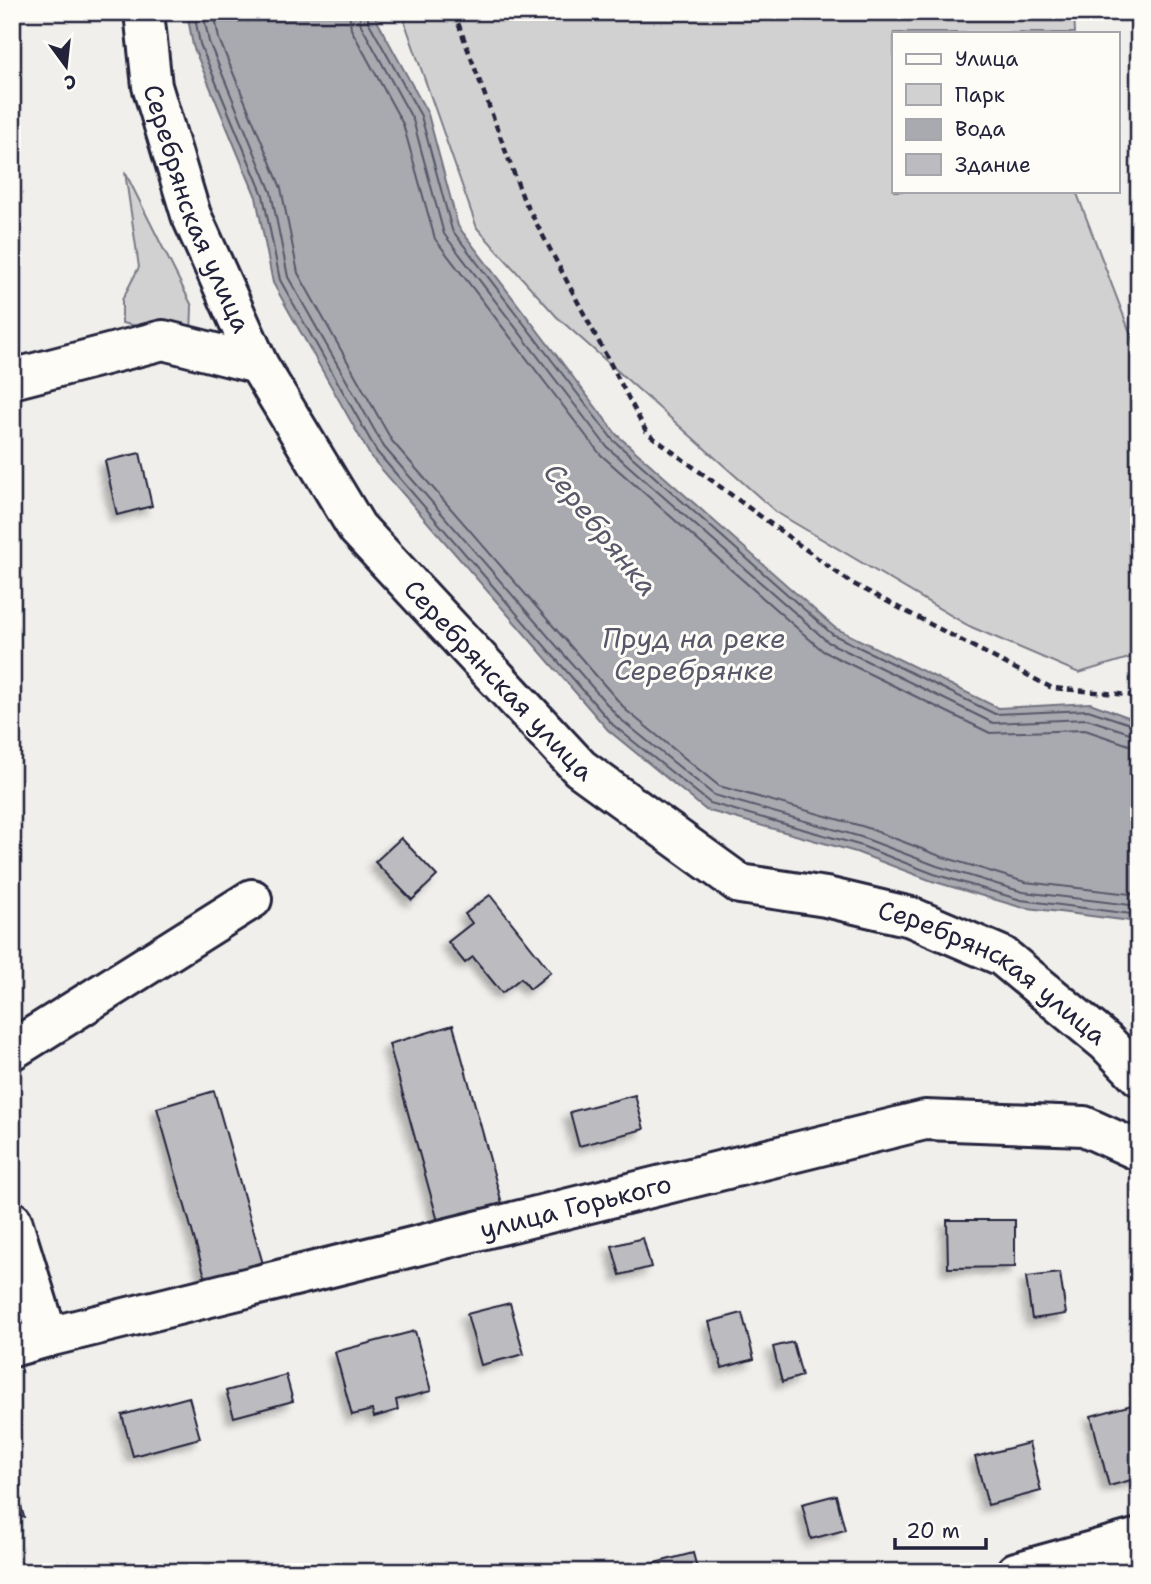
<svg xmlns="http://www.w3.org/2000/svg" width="1151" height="1584" viewBox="0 0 1151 1584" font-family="'Shantell Sans',sans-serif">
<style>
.green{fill:#d2d1d1;stroke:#7a7a86;stroke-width:2}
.water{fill:#a9a9b0;stroke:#737381;stroke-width:2}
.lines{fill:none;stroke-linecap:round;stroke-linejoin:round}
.shore{stroke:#58586a;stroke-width:2}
.building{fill:#bcbcc0;stroke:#22223b;stroke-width:2;filter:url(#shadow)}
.minor-casing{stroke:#22223b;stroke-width:44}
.path{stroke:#22223b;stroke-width:4.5;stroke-dasharray:7 5;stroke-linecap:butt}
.minor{stroke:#fdfcf7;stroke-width:38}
.labels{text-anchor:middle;stroke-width:6;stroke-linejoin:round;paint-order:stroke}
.street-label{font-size:26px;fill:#22223b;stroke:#fdfcf7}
.water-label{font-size:28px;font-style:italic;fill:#58586a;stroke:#fdfcf7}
</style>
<defs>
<filter id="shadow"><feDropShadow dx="-6" dy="6" stdDeviation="3.5" flood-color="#0004"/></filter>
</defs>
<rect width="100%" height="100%" fill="#f0efec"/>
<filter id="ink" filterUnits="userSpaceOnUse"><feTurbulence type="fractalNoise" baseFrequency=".0143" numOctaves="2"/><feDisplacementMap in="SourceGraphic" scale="14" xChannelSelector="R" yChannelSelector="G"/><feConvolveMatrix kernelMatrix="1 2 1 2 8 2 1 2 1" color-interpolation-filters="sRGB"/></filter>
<g filter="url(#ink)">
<!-- green -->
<path class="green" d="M407 12H1074L1075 33H894V191H1076L1134 343 1139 487V655L1079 673 969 626 776 512 557 317 477 228 405 23Z
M125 172 192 306 191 337 122 323V300L139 267Z"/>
<!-- water -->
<path class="water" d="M187 12H375V17L428 114 458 226 617 435 835 628 998 708 1090 703 1139 721V922L1020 907 932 881 856 852 706 810 608 730 371 457 273 283 256 197 193 46Z"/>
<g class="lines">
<!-- shore -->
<path class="shore" d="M194 12 200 44 263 195 280 280 377 452 613 725 710 803 859 845 934 874 1021 900 1139 915
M203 12 209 42 271 192 288 277 384 447 619 718 714 795 861 837 937 866 1023 892 1139 906
M214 12 219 39 281 188 298 273 392 441 627 711 719 786 865 827 940 856 1025 882 1139 895
M349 12 351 29 403 124 435 239 600 454 823 651 990 733 1085 730 1129 745 1139 746
M359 12 361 25 413 120 444 234 607 447 828 642 993 723 1087 719 1139 736
M368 12V21L421 116 452 230 613 440 832 634 995 714 1088 710 1139 727"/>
</g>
<!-- building -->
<path class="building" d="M140 453 152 506 117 515 105 461Z
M401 838 437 876 412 900 375 862Z
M490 895 551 972 530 989 521 978 502 993 473 957 465 963 448 942 472 923 465 914Z
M453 1025 503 1207 439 1225 389 1044Z
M214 1091 263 1264 206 1280 157 1108Z
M635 1095 644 1129 579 1146 570 1112Z
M947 1220H1015V1267L948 1268Z
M643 1238 651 1267 620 1275 612 1246Z
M1060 1273 1066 1314 1032 1319 1026 1277Z
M510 1303 524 1354 481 1365 467 1314Z
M742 1313 754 1359 722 1368 709 1322Z
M415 1331 431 1391 396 1400 398 1410 374 1417 372 1410 352 1415 335 1352Z
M793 1342 802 1376 782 1382 773 1347Z
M286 1375 293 1401 234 1417 226 1391Z
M189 1397 200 1438 133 1456 122 1415Z
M1139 1403V1478L1109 1486 1091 1416Z
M1029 1443 1041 1491 988 1505 975 1457Z
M12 1475 24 1517 12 1520Z
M836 1495 845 1530 811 1539 802 1504Z
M693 1553 698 1572H653L651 1564Z"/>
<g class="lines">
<!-- minor casing -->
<g class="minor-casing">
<g id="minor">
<path id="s1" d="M144 12 152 86 191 215 258 364 357 528 580 768 740 884 826 897 911 917 1002 956 1106 1042 1139 1076"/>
<path d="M12 379 163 340 258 364"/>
<path d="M12 1050 252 899"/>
<path d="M12 1221 48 1337"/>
<path id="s2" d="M12 1347 48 1337 925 1120 1084 1126 1139 1151"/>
<path d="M1016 1572 1139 1538"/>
</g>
</g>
<!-- path -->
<path class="path" d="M454 12 523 198 647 433 850 582 1052 688 1139 696"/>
<!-- minor -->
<use href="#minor" class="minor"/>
</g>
</g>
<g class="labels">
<!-- street labels -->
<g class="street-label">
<text dy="9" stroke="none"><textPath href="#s1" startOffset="205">Серебрянская улица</textPath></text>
<text dy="9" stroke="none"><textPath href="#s1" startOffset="772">Серебрянская улица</textPath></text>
<text dy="9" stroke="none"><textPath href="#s1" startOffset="1362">Серебрянская улица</textPath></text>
<text dy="9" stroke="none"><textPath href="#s2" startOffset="581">улица Горького</textPath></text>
</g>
<!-- water labels -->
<g class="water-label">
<text transform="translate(601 529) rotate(51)" y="10">Серебрянка</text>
<text x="694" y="648">Пруд на реке<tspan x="694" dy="32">Серебрянке</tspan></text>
</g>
</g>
<!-- margin -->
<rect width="1151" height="1584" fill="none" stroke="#fdfcf7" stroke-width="42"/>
<rect x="21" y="21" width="1109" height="1542" fill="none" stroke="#22223b" stroke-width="2.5" filter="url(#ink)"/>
<!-- legend -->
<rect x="892" y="32" width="228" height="161" fill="#fdfcf7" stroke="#a5a5ac" stroke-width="2"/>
<rect x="906" y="54" width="35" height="10" fill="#fdfcf7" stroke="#a5a5ac" stroke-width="2"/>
<text x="955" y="66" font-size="21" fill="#22223b">Улица</text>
<rect x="906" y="84" width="35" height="21" fill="#d2d1d1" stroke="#a5a5ac" stroke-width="2"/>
<text x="955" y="102" font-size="21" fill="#22223b">Парк</text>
<rect x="906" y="119" width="35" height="21" fill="#a9a9b0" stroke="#a5a5ac" stroke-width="2"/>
<text x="955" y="136" font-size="21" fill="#22223b">Вода</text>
<rect x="906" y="154" width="35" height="21" fill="#bcbcc0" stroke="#a5a5ac" stroke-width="2"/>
<text x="955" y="172" font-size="21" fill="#22223b">Здание</text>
<!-- north arrow -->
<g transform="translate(66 66) rotate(165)" stroke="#fdfcf7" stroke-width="5" paint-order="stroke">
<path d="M0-5L12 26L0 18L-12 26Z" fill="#22223b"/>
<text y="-10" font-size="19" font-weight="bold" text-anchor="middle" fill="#22223b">С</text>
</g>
<!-- scale -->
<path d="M895 1538v10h91v-10" fill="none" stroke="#22223b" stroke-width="3.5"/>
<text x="906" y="1538" font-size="21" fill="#22223b" stroke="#fdfcf7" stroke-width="5" paint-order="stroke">20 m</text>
</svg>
